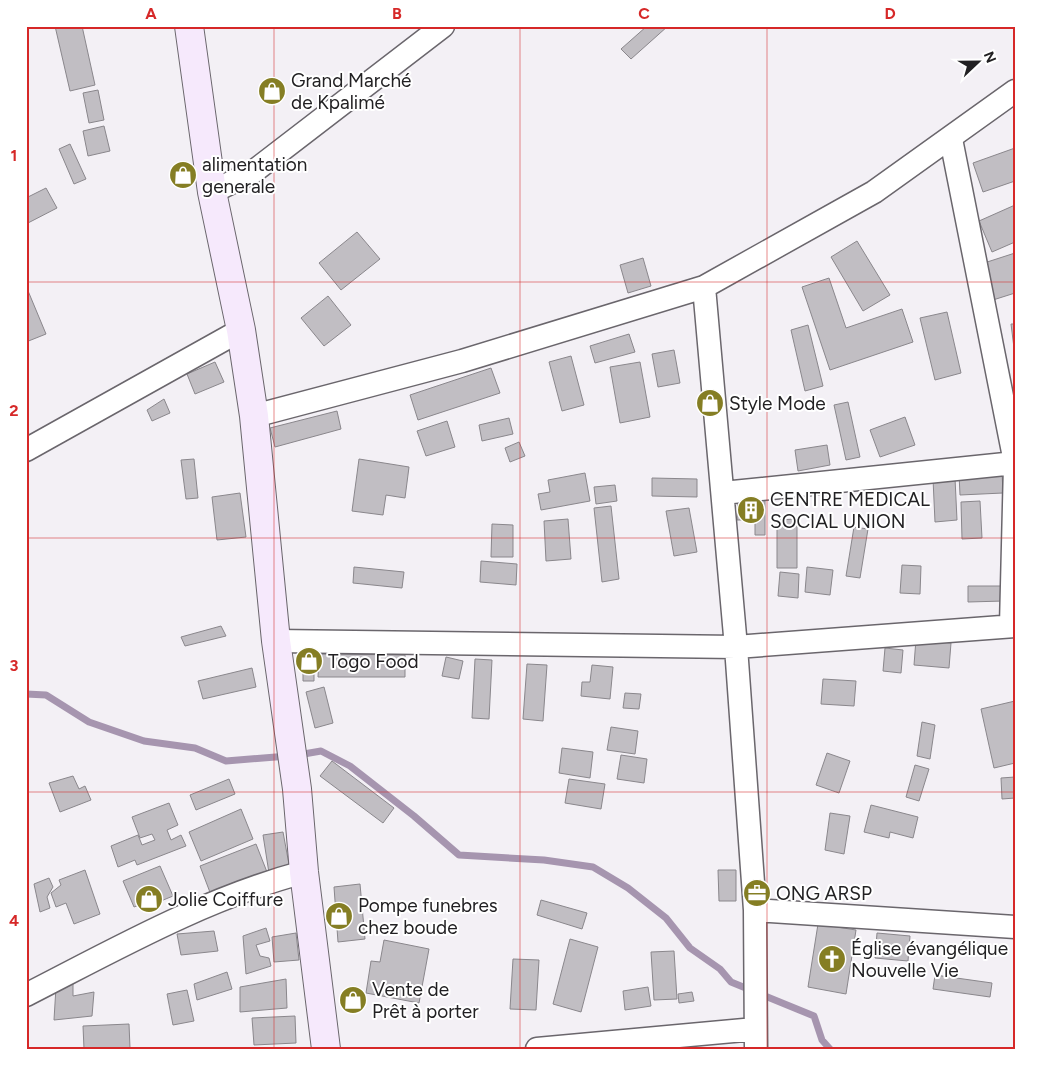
<svg xmlns="http://www.w3.org/2000/svg" width="1041" height="1075" viewBox="0 0 1041 1075" font-family="Figtree,sans-serif">
<style>
.lines{fill:none;stroke-linecap:round;stroke-linejoin:round}
.stream{stroke:#a695af;stroke-width:7}
.building{fill:#c1bec3;stroke:#8a878c}
.street-casing{stroke:#6a666c;stroke-width:25}
.secondary-casing{stroke:#6a666c;stroke-width:30}
.street{stroke:#fff;stroke-width:22}
.secondary{stroke:#f6e9fc;stroke-width:28}
.grid{fill:none;stroke:#d62828;stroke-width:1;stroke-opacity:0.55}
.labels{text-anchor:middle;stroke-width:4;stroke-linejoin:round;paint-order:stroke}
.poi-label{font-size:19px;fill:#222123;stroke:#fff;text-anchor:start}
.neatline{fill:none;stroke:#d62828;stroke-width:2}
.grid-label{font-size:16px;text-anchor:middle;font-weight:bold;fill:#d62828}
</style>
<rect width="100%" height="100%" fill="#f3f0f5"/>
<g class="lines">
<!-- stream -->
<path class="stream" d="M26 694 46 695 89 722 144 741 195 748 226 761 288 756
M298 755 321 751 350 766 414 816 459 855 544 860 593 867 628 888 666 918 690 948 720 969 731 982 814 1016 822 1040 830 1049"/>
</g>
<!-- building -->
<path class="building" d="M55 26H82L95 85 70 91Z
M647 26H668L631 59 621 49Z
M98 90 104 120 89 123 83 93Z
M104 126 110 151 88 156 83 131Z
M70 144 86 179 74 184 59 149Z
M1015 148V181L983 192 973 163Z
M46 188 57 208 26 224V198Z
M1015 205V242L992 252 979 221Z
M357 232 380 259 341 290 319 263Z
M857 241 890 295 863 311 831 257Z
M1015 253V293L993 300 981 264Z
M643 258 651 286 628 293 620 265Z
M829 278 846 328 902 309 913 342 830 370 802 287Z
M26 286 46 334 26 342Z
M328 296 351 325 324 346 301 318Z
M947 312 961 373 935 380 920 318Z
M1011 324H1015V356Z
M808 325 823 386 805 391 791 330Z
M629 334 635 352 595 363 590 346Z
M674 350 680 383 658 387 652 354Z
M571 356 584 405 562 411 549 362Z
M215 362 224 382 195 394 187 374Z
M640 362 650 417 620 423 610 367Z
M491 368 500 393 418 420 410 395Z
M164 399 170 413 152 421 147 410Z
M848 402 860 457 846 460 834 405Z
M337 411 341 429 275 447 270 428Z
M905 417 915 445 880 457 870 430Z
M509 418 513 434 482 441 479 425Z
M447 421 455 447 426 456 417 431Z
M519 442 525 456 510 462 505 448Z
M827 445 830 465 798 471 795 450Z
M194 459 198 498 186 499 181 460Z
M359 459 409 467 405 498 386 495 383 515 352 511Z
M1002 472 1003 493 960 495 959 474Z
M585 473 590 501 541 510 538 494 550 492 548 480Z
M652 478 697 479V497L652 496Z
M955 478 957 520 935 522 933 479Z
M615 485 617 501 596 504 594 487Z
M240 493 246 537 217 540 212 497Z
M738 499 765 500V535H755V520H737Z
M980 501 982 538 962 539 961 502Z
M611 506 619 579 602 582 594 508Z
M689 508 697 552 674 556 666 511Z
M568 519 571 559 546 561 544 521Z
M797 519V568H777V520Z
M492 524 513 525V557H491Z
M854 527 868 529 860 578 846 576Z
M481 561 517 564 516 585 480 582Z
M902 565 921 566 920 594 900 593Z
M354 567 404 572 402 588 353 583Z
M807 567 833 570 830 595 805 592Z
M780 572 799 574 798 598 778 596Z
M968 586H1004V601L968 602Z
M221 626 226 636 185 646 181 637Z
M916 639 951 643 949 668 914 665Z
M885 648 903 650 901 673 883 671Z
M319 654 405 655V677H318Z
M446 657 463 661 459 679 442 676Z
M303 659H314V681H303Z
M475 659 492 660 489 719 472 718Z
M527 664 547 665 543 721 523 719Z
M592 665 613 667 610 699 581 696 582 682H590Z
M252 668 256 687 203 699 198 681Z
M823 679 856 681 854 706 821 704Z
M324 687 333 723 315 728 306 692Z
M625 693 641 694 639 709 623 708Z
M1015 701V763L994 768 981 709Z
M922 722 935 725 930 759 917 756Z
M611 727 638 731 635 754 607 750Z
M562 748 593 752 590 778 559 773Z
M827 753 850 761 839 793 816 785Z
M621 755 647 759 644 783 617 779Z
M332 761 394 808 383 823 320 776Z
M915 765 929 769 919 801 906 797Z
M73 776 79 789 85 786 91 800 60 812 49 783Z
M1015 777V798L1002 799 1001 778Z
M229 779 235 794 196 810 190 795Z
M569 779 605 784 601 809 565 803Z
M169 803 178 825 167 830 171 840 181 835 186 846 137 865 135 860 118 867 111 846 138 835 142 845 155 840 152 834 140 838 132 817Z
M871 805 918 817 913 838 890 832 889 838 864 832Z
M241 809 253 839 201 861 189 832Z
M830 813 850 816 844 854 825 850Z
M283 832 290 870 269 873 263 835Z
M256 844 267 872 211 895 200 866Z
M160 866 173 896 144 908 142 904 134 907 123 881Z
M85 870 100 914 74 924 66 903 56 907 51 893 61 885 59 880Z
M718 870H736V901H719Z
M49 878 53 887 47 897 50 908 40 912 34 884Z
M360 884 365 939 338 942 334 887Z
M541 900 587 913 582 929 537 915Z
M818 924 856 930 846 994 808 987Z
M266 928 270 941 256 945 260 956 269 958 271 966 246 974 243 936Z
M214 931 218 951 181 955 177 934Z
M296 933 299 960 274 962 272 937Z
M877 933 910 936 908 961 875 958Z
M570 939 598 947 581 1012 553 1004Z
M384 940 429 949 419 1003 366 993 371 961 380 962Z
M674 951 677 999 654 1000 651 952Z
M513 959 539 960 536 1010 510 1009Z
M227 972 232 989 197 1000 194 984Z
M935 975 992 983 990 997 933 989Z
M286 979 287 1008 240 1012V987Z
M73 984V996L94 992 92 1016 54 1020 56 987Z
M648 987 651 1006 625 1010 623 991Z
M187 990 194 1021 173 1025 167 994Z
M692 992 694 1001 679 1003 678 994Z
M295 1016 296 1043 254 1045 252 1018Z
M129 1024 130 1048 84 1049 83 1026Z"/>
<g class="lines">
<!-- street casing -->
<g class="street-casing">
<path id="street" d="M951 139 1015 462
M212 192 253 172 443 26
M704 287 736 647 755 910 756 1049
M254 416 462 361 704 287 874 192 1015 91
M26 450 241 330
M723 493 1015 463
M1011 626 1015 465
M276 641 736 647 1015 626
M755 910 1015 927
M26 995C116 949 206 898 304 872
M537 1049 755 1029"/>
</g>
<!-- secondary casing -->
<g class="secondary-casing">
<path id="secondary" d="M189 26 212 192 241 330 254 416 276 641 297 789 304 872 326 1049"/>
</g>
<!-- street -->
<use href="#street" class="street"/>
<!-- secondary -->
<use href="#secondary" class="secondary"/>
</g>
<!-- grid -->
<path class="grid" d="M274 26V1049M520 26V1049M767 26V1049M26 282H1015M26 538H1015M26 792H1015"/>
<!-- icons -->
<defs>
<g id="shop-disc" transform="scale(1.4375)"><circle r="9.5" fill="#857e24" stroke="#fff"/><path d="M-5-2.5h2.3a2.7 3.5 0 0 1 5.4 0H5L5.5 6h-11ZM-1.5-2.5h3a1.5 2.3 0 0 0-3 0Z" fill="#fff"/></g>
<g id="building-disc" transform="scale(1.4375)"><circle r="9.5" fill="#857e24" stroke="#fff"/><path d="M-4-6H4V6H1V3H-1V6H-4ZM-2.5-4.3h1.7v1.8h-1.7ZM.8-4.3h1.7v1.8H.8ZM-2.5-1h1.7V.8h-1.7ZM.8-1h1.7V.8H.8Z" fill="#fff"/></g>
<g id="office-disc" transform="scale(1.4375)"><circle r="9.5" fill="#857e24" stroke="#fff"/><path d="M-6-3h4V-5.5h4V-3h4V5H-6ZM-1-4.5V-3h2v-1.5ZM-6 0V1H6V0Z" fill="#fff"/></g>
<g id="church-disc" transform="scale(1.4375)"><circle r="9.5" fill="#857e24" stroke="#fff"/><path d="M-1.2-6h2.4v3.5h3.3v2.4h-3.3V6h-2.4V-.1h-3.3v-2.4h3.3Z" fill="#fff"/></g>
</defs>
<g fill-rule="evenodd">
<use href="#shop-disc" x="272" y="91"/>
<use href="#shop-disc" x="183" y="175"/>
<use href="#shop-disc" x="710" y="403"/>
<use href="#building-disc" x="751" y="510"/>
<use href="#shop-disc" x="309" y="661"/>
<use href="#office-disc" x="757" y="893"/>
<use href="#shop-disc" x="149" y="899"/>
<use href="#shop-disc" x="339" y="916"/>
<use href="#church-disc" x="832" y="959"/>
<use href="#shop-disc" x="353" y="1000"/>
</g>
<g class="labels">
<!-- poi labels -->
<g class="poi-label">
<text x="291" y="87">Grand Marché<tspan x="291" dy="22">de Kpalimé</tspan></text>
<text x="202" y="171">alimentation<tspan x="202" dy="22">generale</tspan></text>
<text x="729" y="410">Style Mode</text>
<text x="770" y="506">CENTRE MEDICAL<tspan x="770" dy="22">SOCIAL UNION</tspan></text>
<text x="328" y="668">Togo Food</text>
<text x="776" y="900">ONG ARSP</text>
<text x="168" y="906">Jolie Coiffure</text>
<text x="358" y="912">Pompe funebres<tspan x="358" dy="22">chez boude</tspan></text>
<text x="851" y="955">Église évangélique<tspan x="851" dy="22">Nouvelle Vie</tspan></text>
<text x="372" y="996">Vente de<tspan x="372" dy="22">Prêt à porter</tspan></text>
</g>
</g>
<!-- border -->
<rect width="1041" height="1075" fill="none" stroke="#ffffff" stroke-width="55"/>
<!-- north arrow -->
<g transform="translate(978 62) rotate(68)" stroke="#ffffff" stroke-width="4" paint-order="stroke">
<path d="M0-4L9 19L0 12L-9 19Z" fill="#222123"/>
<text y="-8" font-size="14" font-weight="bold" text-anchor="middle" fill="#222123">N</text>
</g>
<rect x="28" y="28" width="986" height="1020" class="neatline"/>
<g class="grid-label">
<text x="151" y="19">A</text>
<text x="397" y="19">B</text>
<text x="644" y="19">C</text>
<text x="890" y="19">D</text>
<text x="14" y="161">1</text>
<text x="14" y="416">2</text>
<text x="14" y="671">3</text>
<text x="14" y="926">4</text>
</g>
</svg>
